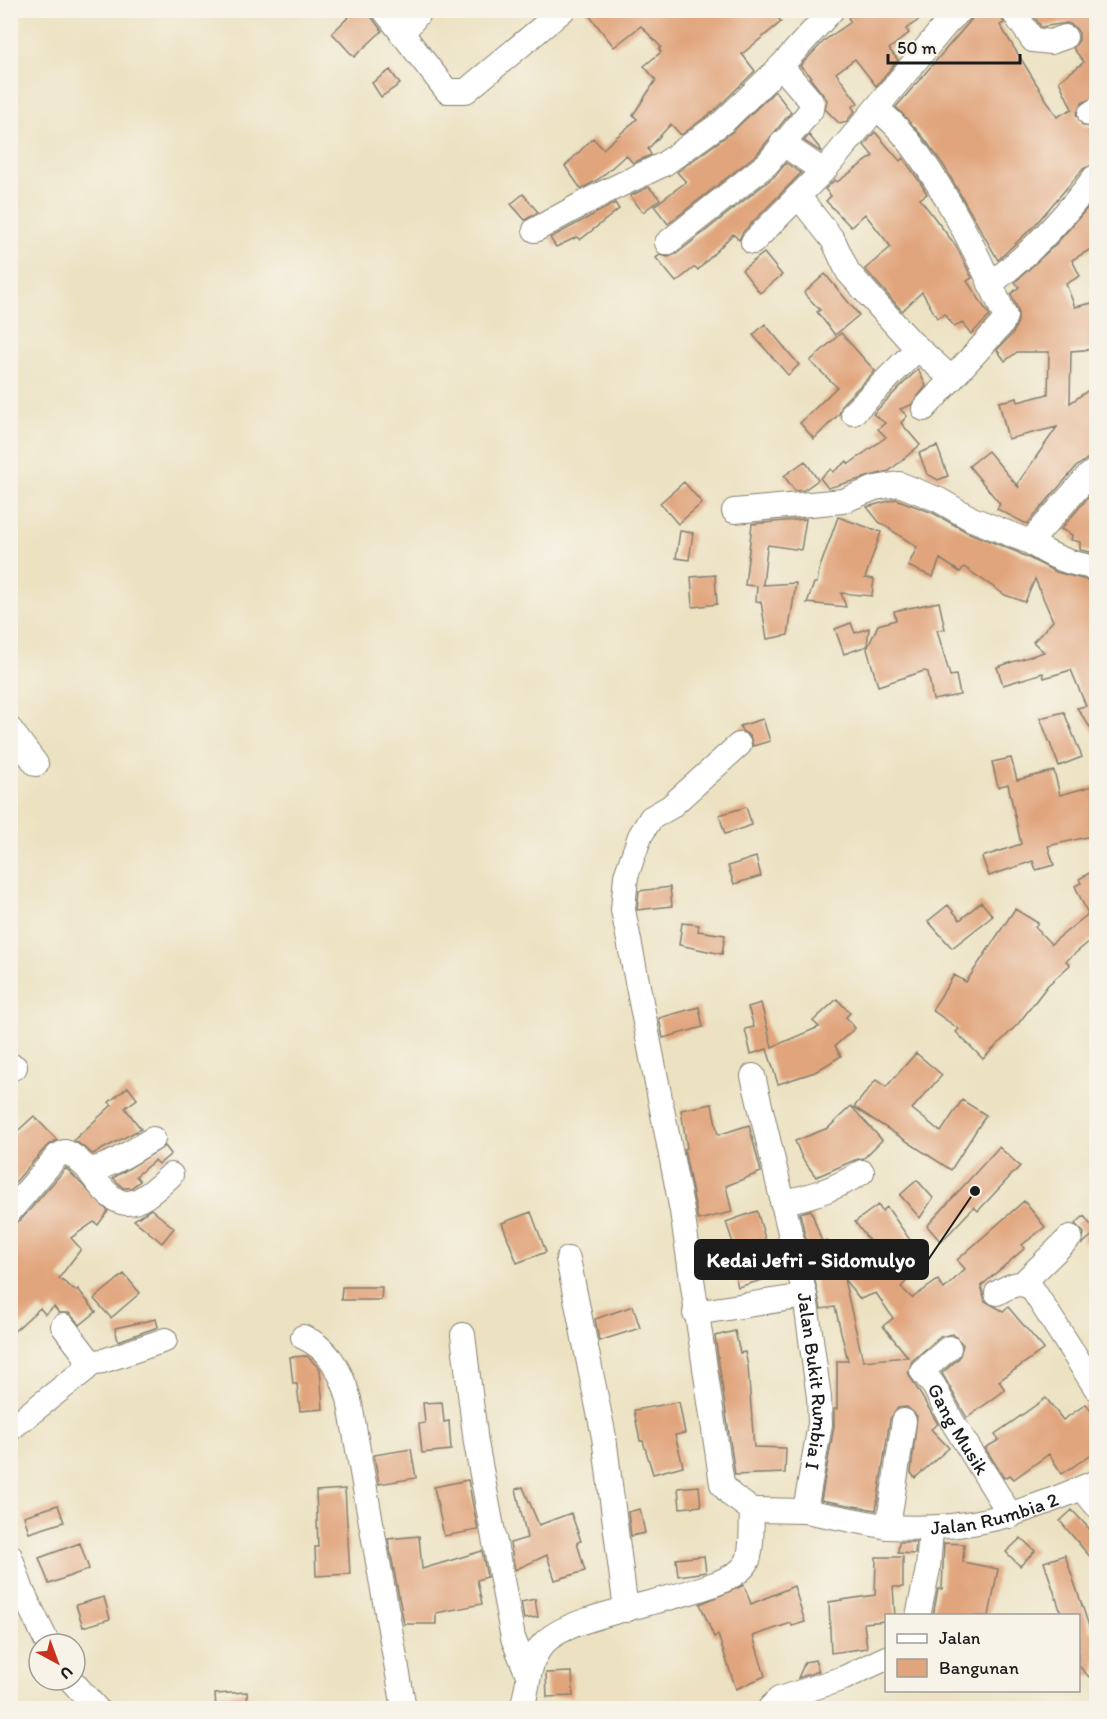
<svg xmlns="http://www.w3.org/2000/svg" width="1107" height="1719" viewBox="0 0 1107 1719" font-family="Itim,sans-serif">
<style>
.building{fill:#e1a57d;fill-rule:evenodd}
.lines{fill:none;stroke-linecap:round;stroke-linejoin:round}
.minor-casing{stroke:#847f6f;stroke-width:26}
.minor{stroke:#fff;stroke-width:24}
.labels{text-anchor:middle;stroke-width:4.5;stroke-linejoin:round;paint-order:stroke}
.street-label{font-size:20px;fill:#1c1c1c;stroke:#f7f3e8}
.leader{fill:none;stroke:#1c1c1c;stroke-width:2}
.callout-dot{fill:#1c1c1c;stroke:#f7f3e8;stroke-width:2}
.callout{fill:#1c1c1c;stroke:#1c1c1c;stroke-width:2}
.callout-label{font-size:21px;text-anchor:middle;font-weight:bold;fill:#fff}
</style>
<rect width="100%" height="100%" fill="#f7f3e8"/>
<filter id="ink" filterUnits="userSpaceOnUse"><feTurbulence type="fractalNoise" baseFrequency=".0167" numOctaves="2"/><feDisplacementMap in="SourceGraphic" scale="12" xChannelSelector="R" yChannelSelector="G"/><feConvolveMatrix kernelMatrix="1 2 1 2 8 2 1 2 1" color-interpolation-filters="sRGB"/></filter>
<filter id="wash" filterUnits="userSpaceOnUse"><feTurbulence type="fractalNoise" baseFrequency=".008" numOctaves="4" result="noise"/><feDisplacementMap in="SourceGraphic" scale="24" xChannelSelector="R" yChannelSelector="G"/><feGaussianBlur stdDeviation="1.35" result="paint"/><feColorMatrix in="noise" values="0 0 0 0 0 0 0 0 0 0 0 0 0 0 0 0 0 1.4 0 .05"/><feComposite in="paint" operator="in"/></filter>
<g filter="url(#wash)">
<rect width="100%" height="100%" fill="#ece2c2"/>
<g id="blocks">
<!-- building -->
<path class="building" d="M356 10H366L382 31 354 57 332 33Z
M585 10H788L779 19 781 22 742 54 755 71 715 110 681 135 671 124 648 149 651 155 633 163 626 155 599 179 581 189 565 166 593 138 603 149 637 119 633 115 656 80 644 66 661 52 659 49 661 47 641 26 614 47Z
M857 10H933L906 29 909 33 889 49 898 60 876 86 855 59 836 73 858 103 852 107 855 111 846 122 840 124 825 109 827 100 810 78 812 77 800 66 825 40 851 22 848 18Z
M975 10H998L1004 23 1000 25 1057 117 1072 109 1059 81 1084 62 1073 48 1079 40V33L1074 26 1067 23 1041 27 1030 10H1096V96L1082 103 1076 114 1083 126H1096V164L1083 169 1035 225 998 260 944 166 924 138 896 107 971 20Z
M390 70 400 84 381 97 372 83Z
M775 91 791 112 757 154 668 224 654 206 686 182 677 172 732 132Z
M875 132 900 161 903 158 920 182 927 194 920 199 956 246 972 278 967 281 990 316 971 334 962 322 954 327 945 314 937 318 922 292 902 311 865 269 891 247 865 214 851 227 826 201 831 196 825 189 835 180 837 182 873 156 864 145Z
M809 135 822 151 821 152 804 141Z
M786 163 801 173 743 232 739 240 733 234 698 270 695 267 676 282 656 258 660 255 668 257 676 254 776 175Z
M649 187 660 199 643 212 630 196Z
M523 194 538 212 525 220 511 204Z
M1096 198V246L1072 260 1080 276 1066 284 1075 307 1096 302V349L1071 351 1070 403 1096 385V456L1087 459 1076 467 1027 524 997 509 1000 504 969 466 988 451 1019 488 1018 483 1057 427 1008 439 999 402 1017 398 1018 402 1048 394 1049 352H1017L1005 361 997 350 1013 333 1018 321V310L1011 294 1019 287 1015 282 1056 244Z
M615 203 619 209 580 240 577 237 556 247 550 238Z
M764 253 782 275 760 293 742 270Z
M825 274 859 315 835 335 817 312 820 310 804 293Z
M765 324 799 365 788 375 753 335Z
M841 333 875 371 843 403 839 414 814 439 800 423 837 387 810 361Z
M918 369 926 386 911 405 900 409 907 416 901 423 920 445 889 471 828 488 820 478 831 469 833 472 847 461 849 464 886 437 878 429 885 423 873 414Z
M937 446 948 476 938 480 927 474 919 453Z
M805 461 818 480 804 490 795 491 784 476Z
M684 482 702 503 678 524 660 503Z
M1096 488V553L1080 550V542L1071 540 1072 535 1061 529Z
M896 499 933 513 967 532 1017 552 1056 572 1090 581 1096 601V736L1077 708 1086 706 1071 670 1044 678 1043 673 1003 685 997 667 1044 652 1033 642 1053 621 1035 579 1025 602 1005 595 964 567 960 572 940 559 933 577 908 566 917 547 879 522 867 507Z
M838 517 881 532 865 578 874 579 872 596 841 593 846 607 807 603 814 583H817L819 570Z
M806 519 801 550 768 545 767 548 763 585 796 583 788 635 767 639 761 602 756 601 757 586 745 585 752 524Z
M680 531 693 533 689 560 676 558Z
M715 575 717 604 693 607 691 577Z
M939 602 945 629 937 630 950 676 956 675 960 695 933 700 928 672 924 671 878 686 867 649 878 625 896 620 894 611Z
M851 623 855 633 869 628 867 646 844 654 835 629Z
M1064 712 1082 757 1059 766 1040 718Z
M763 719 770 741 753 746 750 736 742 731 740 726Z
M1011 758 1017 780 1054 771 1060 795 1096 785V835L1048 846 1054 865 1036 870 1033 861 989 876 982 857 1021 844 1008 784 998 787 992 762Z
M746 807 752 825 725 834 719 815Z
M756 857 761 876 734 884 728 866Z
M1096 869V936L1066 961 1070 965 1048 985 1018 1024 983 1059 956 1032 959 1029 932 1010 954 975 966 982 1015 909 1038 923 1035 927 1051 944 1088 914 1075 886 1081 883 1079 879Z
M670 887 672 906 637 910 639 891Z
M981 902 993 916 952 948 928 921 948 905 960 920Z
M682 923 699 925 698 931 725 935 722 954 679 945Z
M837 999 850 1013 846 1017 855 1028 835 1046 841 1056 815 1072 778 1084 767 1049 751 1054 745 1029 754 1027 748 1007 761 1003 772 1047 819 1027 813 1021Z
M699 1007 703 1027 663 1038 659 1018Z
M916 1053 942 1075 912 1109 941 1132 962 1100 986 1115 951 1170 854 1107 876 1080 886 1087Z
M128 1087 137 1099 125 1108 141 1129 93 1154 74 1140 112 1105 109 1102Z
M712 1104 718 1135 749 1125 761 1172 726 1186 732 1212 698 1220 684 1149 687 1148 681 1110Z
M851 1106 882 1140 864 1158 855 1160 816 1177 802 1158 795 1141 828 1128Z
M34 1116 57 1140 46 1147 10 1188V1138Z
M165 1146 171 1154 159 1164 155 1160 136 1176 140 1181 131 1188H123L113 1178Z
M999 1147 1020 1166 978 1211 974 1207 941 1242 927 1226Z
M66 1168 108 1211 98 1225 94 1222 71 1238 81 1249 59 1278 76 1291 78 1289 96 1312 80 1325 69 1313H59L54 1307 45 1314 40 1308 10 1335V1225L21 1220Z
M917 1180 933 1198 920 1218 900 1195Z
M1024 1201 1045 1227 1022 1245 1025 1248 981 1286 985 1301 1003 1311 1008 1307 1044 1349 999 1381 1005 1390 967 1418 942 1373 959 1358 963 1345 953 1334 940 1337 912 1361 908 1373 938 1424 931 1429 949 1448 915 1478 911 1473 917 1416 907 1407 898 1408 890 1419 876 1510 821 1500 834 1426V1409H837V1361H848L835 1307 821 1309 800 1213 811 1210 822 1242 827 1241 835 1274 864 1265 879 1254 855 1222 878 1205 882 1211 887 1207 922 1257 907 1268 912 1275 901 1287 912 1298 938 1280 944 1289 965 1269 957 1260ZM844 1279 860 1299 876 1293 893 1318 883 1326 908 1357 863 1361Z
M151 1209 174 1228 162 1243 134 1220Z
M757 1211 776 1276 738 1287 728 1251 735 1249 726 1222Z
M531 1212 546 1252 517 1263 502 1223Z
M1084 1216 1096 1232 1082 1244 1084 1233 1075 1224Z
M124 1274 140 1293 111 1318 94 1299Z
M342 1287H382L381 1300H341Z
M633 1306 640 1328 599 1341 595 1319Z
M156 1319 158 1327 118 1341 115 1328Z
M735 1331 740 1353 745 1352 748 1366 754 1447 786 1448 785 1473 735 1475 715 1336Z
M307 1356 320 1369 323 1409 300 1411 297 1384H293L290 1357Z
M1046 1398 1063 1420 1086 1404 1096 1418V1451L1062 1474 1049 1454 1014 1479 1010 1475 1004 1478 985 1448 999 1440 995 1434Z
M442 1402 444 1422 449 1421 451 1450 422 1453 419 1424 425 1423 423 1403Z
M679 1402 685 1433 675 1435 683 1466 653 1474 643 1441H640L634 1410Z
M411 1449 416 1478 379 1484 374 1455Z
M468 1480 478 1530 444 1536 434 1487Z
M699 1486 701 1506 680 1508 678 1488Z
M523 1487 539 1525 571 1513 581 1541 577 1542 585 1571 555 1580 547 1555 515 1570 510 1543 527 1538 516 1489Z
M345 1489 350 1574 316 1576 315 1547H318L316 1491Z
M58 1505 64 1522 29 1533 24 1516Z
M640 1509 645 1533 631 1536 628 1512Z
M1072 1510 1096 1536V1564L1060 1521Z
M419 1536 422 1569 482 1551 487 1577 477 1580 482 1604 436 1613V1624H404L388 1539Z
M1021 1538 1035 1551 1020 1566 1006 1552Z
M899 1542H916L915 1554 898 1553Z
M80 1543 89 1569 49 1584 39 1558Z
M944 1543 964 1544 963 1562 998 1569 989 1616H933L938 1589H942Z
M1065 1555 1091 1632 1096 1628V1671L1089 1677 1078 1665V1616H1062L1044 1562Z
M704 1556 706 1572 678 1576 676 1559Z
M876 1557H903V1587H893L895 1616H886V1621L864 1623 867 1648 831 1653 829 1602 875 1595Z
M744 1585 751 1604 794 1586 805 1622 792 1626 791 1623 753 1636 765 1676 736 1689 718 1635 714 1637 700 1604Z
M104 1597 110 1619 83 1627 76 1605Z
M535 1599 538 1617 524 1619 521 1602Z
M815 1660 819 1671 798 1678 805 1662Z
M572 1672 573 1696 547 1697 546 1673Z
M247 1692 248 1708H216L215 1694Z"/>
</g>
</g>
<g filter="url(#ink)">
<use href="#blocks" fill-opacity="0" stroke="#847f6f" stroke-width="1.5"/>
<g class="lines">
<!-- minor casing -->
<g class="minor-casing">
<g id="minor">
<path d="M384 10 447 91H466L563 10"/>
<path d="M1012 10 1033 40 1051 42 1065 37"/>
<path d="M402 34 421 10"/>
<path d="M876 109C924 140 982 263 1005 316L1002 324 924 409"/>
<path d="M1090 114 1096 110"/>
<path d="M782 143 823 171"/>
<path d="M798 196 833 240 848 272 911 342 952 379"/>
<path d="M535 230 595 197 664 164 724 121 781 66 832 10"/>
<path d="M753 242 827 167 947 23 961 10"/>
<path d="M667 243 767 164 811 110V101L781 66"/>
<path d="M990 284C1030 255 1064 217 1094 178"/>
<path d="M853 413 918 348"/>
<path d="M1096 470 1087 477 1030 542C1050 556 1072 565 1096 567"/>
<path d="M734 511 843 501 875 488 899 484 939 500 972 519 1030 542"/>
<path d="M10 729 36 764"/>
<path d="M10 1069 15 1067"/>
<path id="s1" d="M753 1076 805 1296 819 1397 820 1424 805 1511"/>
<path d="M87 1168C119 1215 132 1212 171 1175"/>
<path d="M782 1202C811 1197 838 1188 862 1172"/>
<path d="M10 1211 57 1156 65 1152C75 1154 79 1163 88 1168 100 1174 140 1146 153 1139"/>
<path d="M568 1259 604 1437 626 1610"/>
<path d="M1023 1283 1070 1237"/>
<path d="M997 1293C1009 1286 1017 1281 1031 1287L1096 1388"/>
<path d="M695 1313 805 1296"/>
<path d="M463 1335 476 1443 513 1638 528 1675"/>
<path d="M303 1337C329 1348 342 1373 349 1399L404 1708"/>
<path id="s2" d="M949 1348 922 1371 934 1386 952 1421 1011 1516"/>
<path d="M87 1363 103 1361 165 1340"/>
<path d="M10 1429 86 1369V1356L63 1326"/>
<path d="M1082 1488 1096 1505"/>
<path d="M752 1510 805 1511 888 1527 904 1421"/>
<path id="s3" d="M888 1527C972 1532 1020 1514 1096 1482"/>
<path d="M10 1556 22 1591 48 1644"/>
<path d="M918 1616 928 1569 931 1530"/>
<path d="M71 1680 96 1708"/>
<path d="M522 1708C529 1687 527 1662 543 1644 578 1605 733 1599 748 1560 753 1546 751 1525 752 1510L731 1495 722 1484 682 1211 623 910 626 876 640 836 651 818 670 807 739 745"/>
<path d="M770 1708 779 1699 844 1678 886 1658"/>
</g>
</g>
<!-- minor -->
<use href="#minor" class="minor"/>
</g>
</g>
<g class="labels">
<!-- street labels -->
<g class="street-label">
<text dy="7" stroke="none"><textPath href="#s1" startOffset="312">Jalan Bukit Rumbia I</textPath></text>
<text dy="7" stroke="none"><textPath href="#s2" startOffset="104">Gang Musik</textPath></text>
<text dy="7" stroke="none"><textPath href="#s3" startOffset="108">Jalan Rumbia 2</textPath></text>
</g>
</g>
<!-- callouts -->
<path class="leader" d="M975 1191L928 1260"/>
<circle class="callout-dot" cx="975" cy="1191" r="6"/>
<rect class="callout" x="695" y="1240" width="233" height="39" rx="6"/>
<g class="callout-label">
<text x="811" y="1267">Kedai Jefri - Sidomulyo</text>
</g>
<!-- margin -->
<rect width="1107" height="1719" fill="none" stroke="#f7f3e8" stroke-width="36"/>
<!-- legend -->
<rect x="885" y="1614" width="195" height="78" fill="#f7f3e8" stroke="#9f9d96" stroke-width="1.5"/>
<rect x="897" y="1634" width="30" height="9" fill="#ffffff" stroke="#9f9d96" stroke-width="1.5"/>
<text x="939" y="1644" font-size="18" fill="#1c1c1c">Jalan</text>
<rect x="897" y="1659" width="30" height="18" fill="#e1a57d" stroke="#9f9d96" stroke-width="1.5"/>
<text x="939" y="1674" font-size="18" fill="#1c1c1c">Bangunan</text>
<!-- north arrow -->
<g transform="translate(57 1662) rotate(139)"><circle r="28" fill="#f7f3e8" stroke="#9f9d96" stroke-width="1.5"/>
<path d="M0-4.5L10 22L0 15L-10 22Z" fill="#c8321e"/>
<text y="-9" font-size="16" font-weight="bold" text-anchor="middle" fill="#1c1c1c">U</text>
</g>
<!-- scale -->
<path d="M888 54v9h132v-9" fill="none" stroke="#1c1c1c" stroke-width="3"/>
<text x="897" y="54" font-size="18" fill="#1c1c1c" stroke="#f7f3e8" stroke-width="4.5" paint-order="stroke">50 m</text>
</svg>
